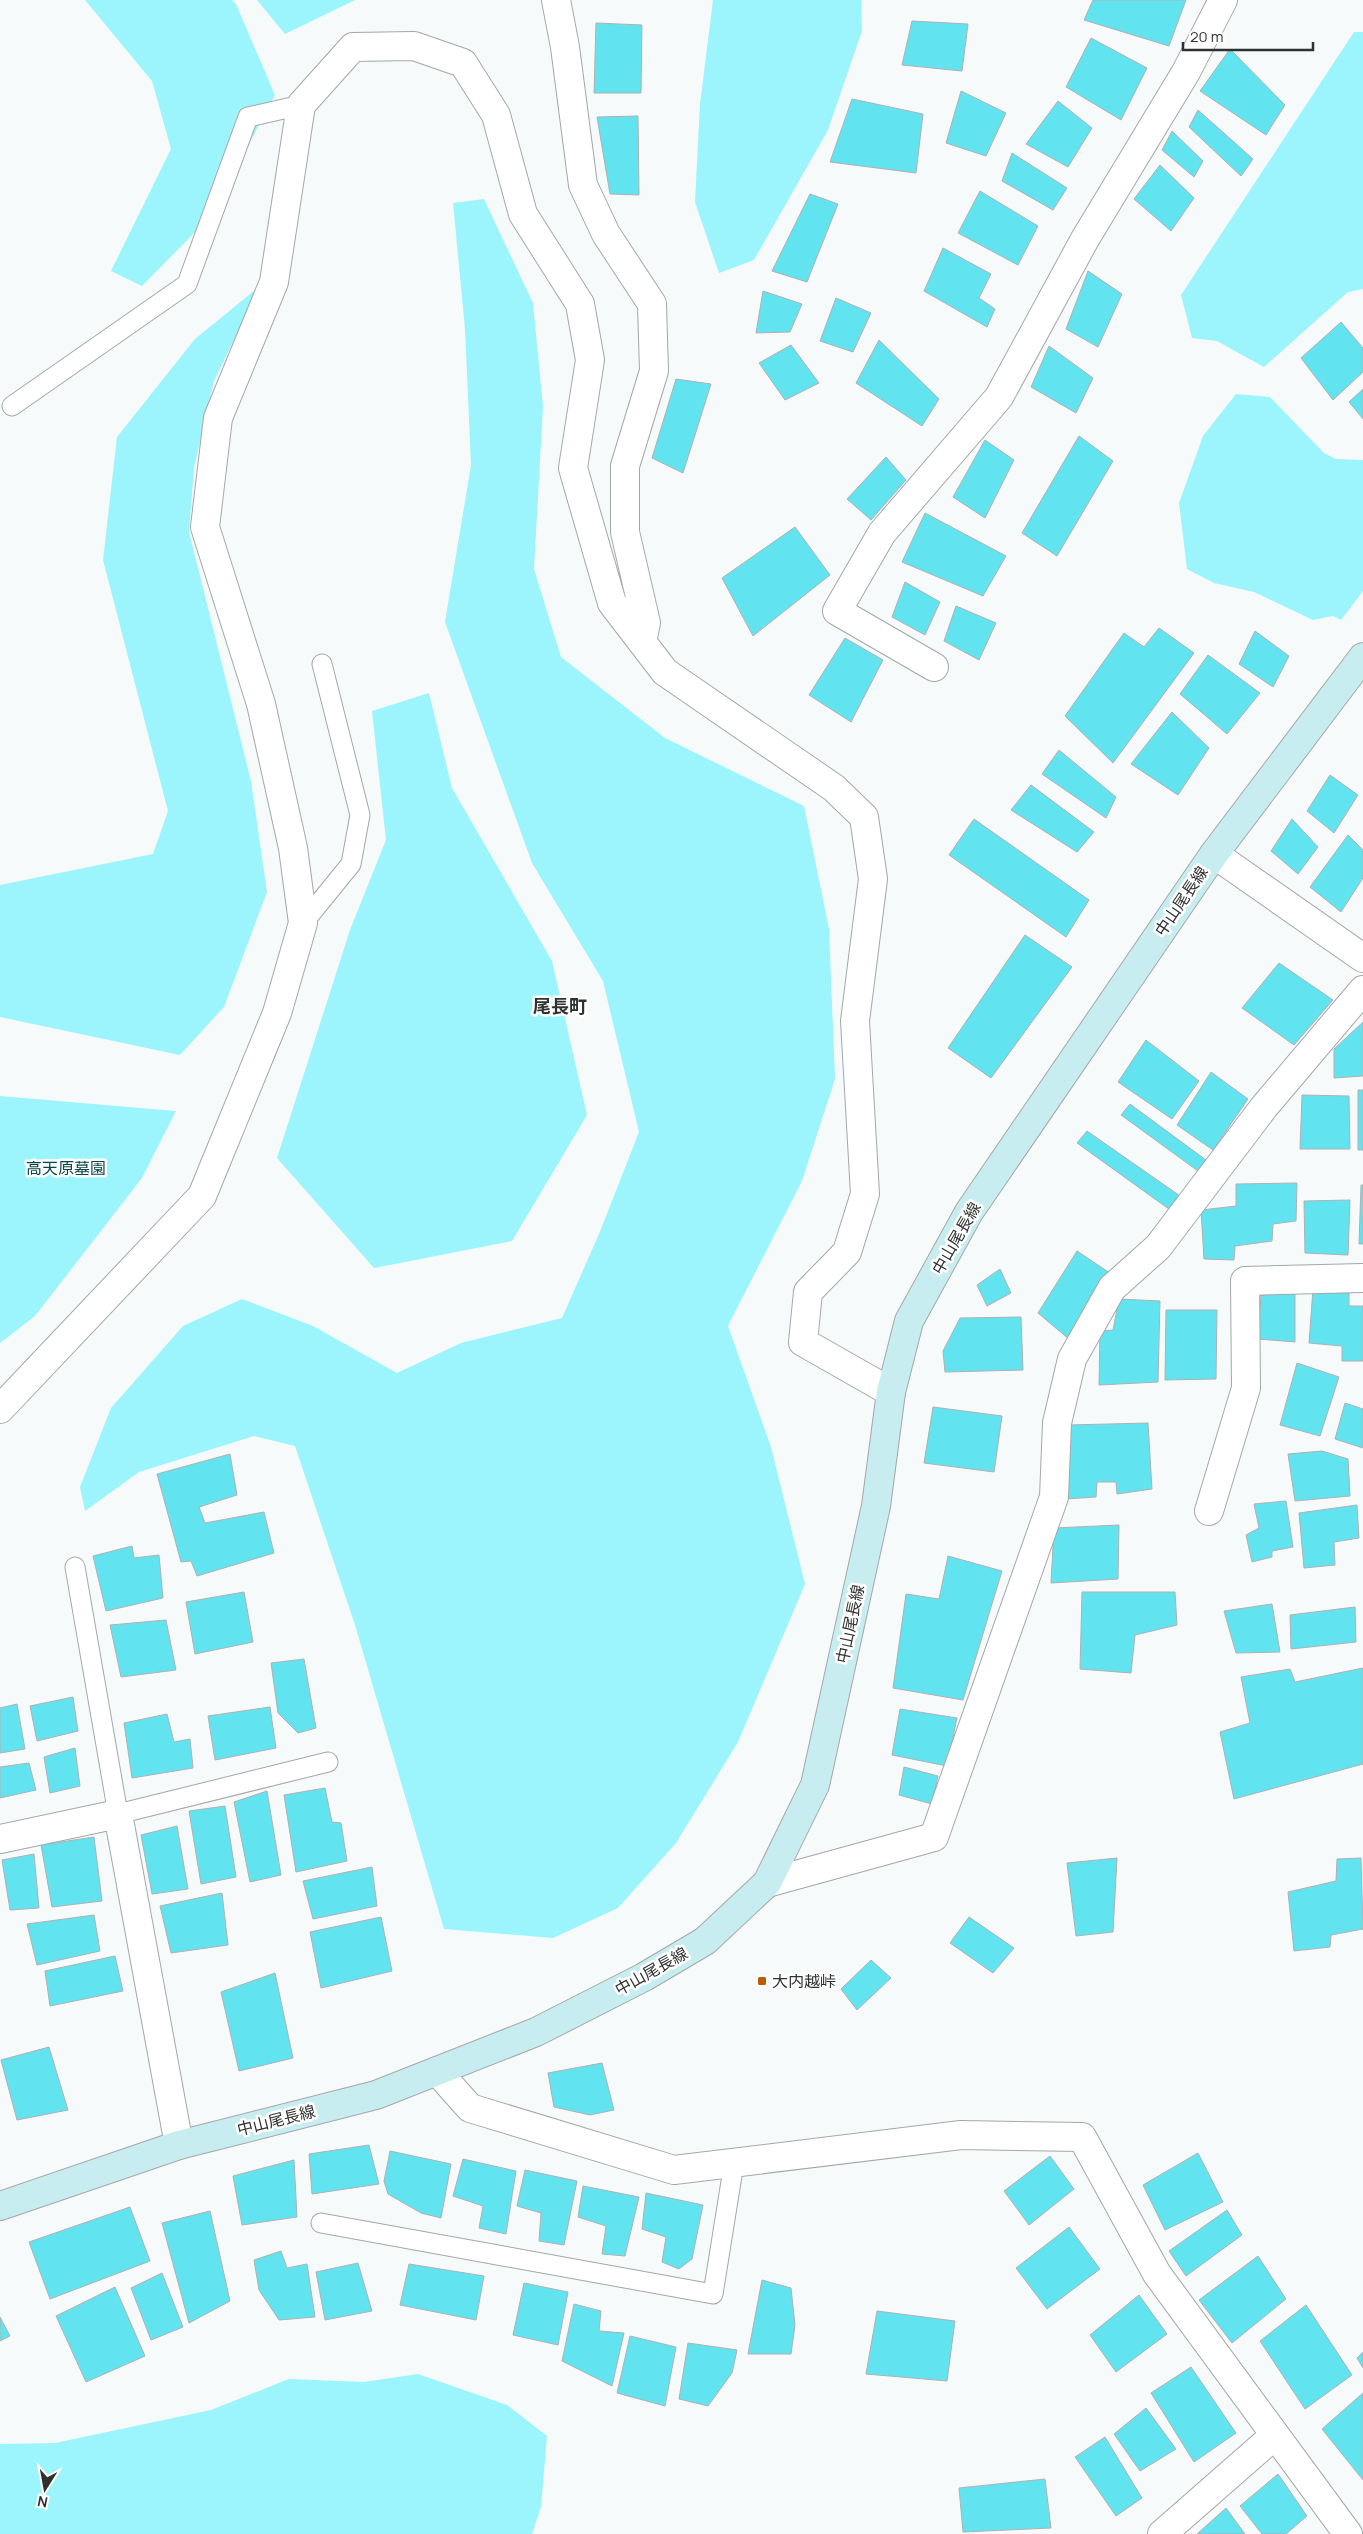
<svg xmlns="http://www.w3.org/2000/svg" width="1363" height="2534" viewBox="0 0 1363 2534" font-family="Manrope,'Noto Sans JP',sans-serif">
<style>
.green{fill:#9cf4fc}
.building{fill:#62e4f0;stroke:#aeb1b1}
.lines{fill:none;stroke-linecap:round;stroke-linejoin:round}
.service-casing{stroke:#a4a7a8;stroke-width:21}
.minor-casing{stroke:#a4a7a8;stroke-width:30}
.secondary-casing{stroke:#a4a7a8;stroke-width:30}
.service{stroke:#fff;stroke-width:19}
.minor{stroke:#fff;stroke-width:28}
.secondary{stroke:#c8edf0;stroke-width:28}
.poi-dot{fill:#b95d06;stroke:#fff;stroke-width:2}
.labels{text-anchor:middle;stroke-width:5;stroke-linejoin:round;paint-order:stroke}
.street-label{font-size:16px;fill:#2f3030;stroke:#fff}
.park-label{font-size:16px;fill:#08464b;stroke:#fff}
.poi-label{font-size:16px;fill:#2f3030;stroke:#fff;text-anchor:start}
.neighbourhood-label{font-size:18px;font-weight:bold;fill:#2f3030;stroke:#fff}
</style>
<rect width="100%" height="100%" fill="#f6fafa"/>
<!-- green -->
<path class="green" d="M85 0H232L236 4 275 95 210 217 142 286 111 271 171 149 152 81Z
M257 0H355L285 34Z
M713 0H861L862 31 828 130 754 260 719 273 695 202 700 104Z
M1354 32H1363V289L1348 292 1264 367 1217 341 1192 338 1181 295Z
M484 199 533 303 543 406 534 569 561 657 665 738 804 806 829 929 835 1079 802 1181 728 1326 771 1447 805 1584 738 1742 676 1843 618 1908 553 1938 444 1929 355 1625 295 1446 254 1436 139 1472 85 1511 80 1487 111 1408 183 1326 242 1299 313 1326 397 1373 461 1343 562 1318 599 1234 639 1132 603 981 532 863 445 622 471 465 465 329 453 203Z
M260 286 214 381 194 468 189 532 251 781 267 892 224 1007 180 1055 0 1017V885L153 854 168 811 103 560 117 437 195 339Z
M1236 394 1270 397 1324 453 1336 459 1363 460V591L1341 620 1333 616 1313 620 1254 592 1214 583 1187 569 1179 503 1203 436Z
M429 693 452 788 552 961 587 1115 512 1241 374 1268 277 1158 350 930 386 840 372 711Z
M0 1096 176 1111 142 1178 35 1316 0 1343Z
M418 2374 507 2405 547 2436 541 2507 532 2534H0V2444L55 2443 211 2410 289 2379 364 2382Z"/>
<!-- building -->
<path class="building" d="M1093 0H1186L1169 46 1084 20Z
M912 21 968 24 962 71 902 65Z
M596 23 642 25 641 93H594Z
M1091 38 1147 68 1121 120 1066 87Z
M1230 49 1285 105 1266 135 1200 91Z
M961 91 1006 113 986 156 946 143Z
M852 99 923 114 916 173 830 162Z
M1058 101 1092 128 1068 167 1026 144Z
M1198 110 1253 159 1241 176 1189 127Z
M638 116 639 195 610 194 597 117Z
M1172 131 1203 161 1194 177 1162 150Z
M1012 153 1067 188 1053 210 1002 181Z
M1160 165 1194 198 1171 231 1134 199Z
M980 191 1038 226 1018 265 958 233Z
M810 194 838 204 807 282 772 271Z
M943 248 991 274 979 298 995 309 987 327 924 291Z
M1088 271 1122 294 1098 347 1066 329Z
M763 291 802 304 790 332 756 333Z
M836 298 871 313 853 352 820 341Z
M1341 322 1363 348V372L1333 400 1301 358Z
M879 340 939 399 922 426 856 383Z
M791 345 819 383 785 400 759 363Z
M1049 346 1093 378 1076 413 1031 387Z
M676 379 711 384 683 473 652 458Z
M1363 389V419L1349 402Z
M1079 436 1113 461 1057 556 1022 533Z
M985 440 1014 460 985 518 953 497Z
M886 457 906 480 871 520 847 499Z
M925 513 1006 556 983 596 902 562Z
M795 527 830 575 753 636 722 578Z
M905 582 940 602 925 635 892 617Z
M956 606 996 623 979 660 944 641Z
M1159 628 1194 653 1113 763 1065 716 1124 633 1144 647Z
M1255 631 1289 656 1273 687 1239 664Z
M845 638 883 660 851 722 809 695Z
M1208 655 1260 693 1227 734 1180 694Z
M1172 712 1209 748 1178 795 1131 764Z
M1059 750 1116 797 1106 818 1042 774Z
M1330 775 1358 795 1334 833 1307 811Z
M1031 785 1094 832 1077 852 1011 810Z
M974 819 1089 900 1066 937 949 855Z
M1292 819 1318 847 1298 874 1271 851Z
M1348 835 1363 850V878L1341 912 1310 887Z
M1025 935 1072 967 991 1078 948 1048Z
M1279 963 1333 1000 1294 1045 1242 1008Z
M1363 1022V1076L1334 1078V1049Z
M1146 1040 1199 1081 1172 1119 1118 1082Z
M1211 1072 1248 1099 1213 1150 1177 1125Z
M1358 1090H1363V1150H1358Z
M1302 1095 1349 1096 1350 1149H1300Z
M1130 1104 1206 1160 1198 1171 1121 1115Z
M1087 1131 1183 1198 1173 1212 1077 1143Z
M1297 1183 1296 1221 1273 1224 1272 1241 1235 1246 1234 1260 1204 1259 1201 1210 1236 1206V1184Z
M1361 1185H1363V1244H1359Z
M1350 1200 1348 1255 1305 1253 1304 1201Z
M1077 1251 1113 1275 1070 1340 1038 1313Z
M1000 1269 1011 1293 987 1306 977 1285Z
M1313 1289 1349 1290V1306H1363V1361H1342V1346L1309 1343Z
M1295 1292V1342L1258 1339 1261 1295Z
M1119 1299 1160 1301 1158 1382 1099 1385 1100 1331 1113 1330Z
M1166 1310H1217L1216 1379 1165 1380Z
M1021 1317 1023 1370 945 1372 943 1351 960 1318Z
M1297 1363 1339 1377 1320 1436 1280 1425Z
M1345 1403 1363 1409V1448L1335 1439Z
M933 1407 1002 1416 994 1472 924 1463Z
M1148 1423 1152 1489 1117 1494 1116 1482H1097L1096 1497 1066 1499 1068 1425Z
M1322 1451 1348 1459 1350 1496 1295 1501 1288 1454Z
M230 1454 237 1495 199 1507 205 1523 264 1512 274 1553 197 1576 191 1561 181 1562 157 1474Z
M1286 1501 1293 1547 1272 1551V1557L1252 1562 1246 1535 1259 1528 1254 1504Z
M1357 1505 1359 1538 1334 1542 1335 1565 1304 1568 1299 1513Z
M1119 1525 1118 1579 1051 1583 1054 1528Z
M132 1546 134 1558 159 1555 163 1598 106 1611 93 1556Z
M948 1556 1002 1571 963 1700 893 1688 906 1594 939 1599Z
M244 1592 253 1642 195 1654 186 1602Z
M1082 1592H1175L1177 1625 1135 1635 1131 1673 1080 1669Z
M1272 1604 1280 1652 1236 1653 1224 1611Z
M1355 1607 1356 1642 1291 1649 1290 1615Z
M166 1620 176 1670 121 1677 110 1625Z
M304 1659 316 1728 298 1733 278 1713 271 1663Z
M1363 1668V1764L1234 1799 1220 1732 1250 1723 1241 1677 1290 1669 1295 1682Z
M73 1697 78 1731 37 1741 30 1706Z
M17 1704 25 1749 0 1753V1708Z
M270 1707 276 1748 215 1760 208 1716Z
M900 1709 957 1718 947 1766 892 1755Z
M167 1714 174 1742 190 1739 193 1768 132 1778 124 1723Z
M75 1748 80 1786 50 1793 44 1757Z
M29 1763 36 1790 0 1798V1767Z
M904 1767 938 1776 932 1804 899 1795Z
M325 1788 332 1822 341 1823 347 1861 296 1872 284 1795Z
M267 1791 281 1875 250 1882 234 1802Z
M225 1806 236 1877 201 1884 189 1811Z
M177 1826 188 1889 152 1894 141 1835Z
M94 1837 102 1901 52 1907 41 1845Z
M34 1854 39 1908 10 1910 2 1860Z
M1117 1858 1113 1932 1076 1936 1067 1863Z
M1361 1858 1363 1929 1331 1935 1330 1947 1294 1951 1288 1892 1336 1881 1337 1859Z
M372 1867 377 1906 313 1919 303 1881Z
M222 1893 228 1945 171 1953 160 1906Z
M94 1915 100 1951 37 1965 27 1924Z
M381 1917 392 1971 321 1988 310 1932Z
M969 1917 1014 1948 993 1973 950 1943Z
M115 1956 123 1991 50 2006 45 1971Z
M871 1960 891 1978 857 2010 841 1989Z
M275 1973 293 2058 239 2071 221 1992Z
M49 2047 68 2110 17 2120 1 2060Z
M602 2063 614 2110 590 2115 554 2107 548 2073Z
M369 2145 379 2184 312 2194 309 2154Z
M390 2151 451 2164 441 2218 421 2213 388 2194 384 2181Z
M1198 2153 1223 2202 1165 2230 1143 2185Z
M1050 2156 1074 2189 1029 2225 1004 2191Z
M463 2159 516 2171 506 2234 479 2228 483 2206 453 2196Z
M294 2160 297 2217 242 2225 233 2176Z
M525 2170 577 2181 564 2245 539 2241 541 2213 517 2206Z
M583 2186 639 2197 625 2256 602 2254 606 2226 578 2217Z
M646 2193 703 2205 692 2259 679 2269 662 2262 666 2237 642 2229Z
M130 2207 150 2261 50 2299 29 2242Z
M1227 2210 1242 2235 1186 2276 1169 2251Z
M210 2211 230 2301 189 2323 162 2223Z
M1069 2227 1100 2269 1047 2309 1016 2268Z
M281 2251 287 2268 307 2264 315 2317 279 2320 259 2290 254 2260Z
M1258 2256 1286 2299 1232 2343 1199 2300Z
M358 2263 372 2311 325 2320 316 2272Z
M409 2264 484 2276 476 2320 400 2305Z
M162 2273 183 2327 151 2340 131 2288Z
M762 2280 791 2288 795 2325 791 2354H748Z
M524 2283 568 2292 558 2345 513 2335Z
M115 2287 145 2356 86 2382 56 2316Z
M1139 2295 1167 2334 1116 2372 1090 2335Z
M574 2304 601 2311 599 2331 624 2333 612 2386 562 2361Z
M1306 2305 1352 2375 1305 2409 1260 2341Z
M877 2311 955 2321 947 2381 866 2374Z
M0 2317 10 2336 0 2341Z
M630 2336 676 2347 665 2406 617 2393Z
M688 2343 737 2350 732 2373 708 2406 679 2399Z
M1363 2352V2368L1357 2358Z
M1191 2367 1236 2433 1194 2462 1151 2393Z
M1363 2393V2480L1322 2429Z
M1146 2408 1176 2449 1140 2471 1114 2434Z
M1105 2437 1142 2498 1116 2516 1075 2457Z
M1278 2474 1307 2516 1286 2534H1262L1240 2506Z
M1045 2479 1051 2528 963 2532 959 2488Z
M1226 2508 1245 2534H1197Z"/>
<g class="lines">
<!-- service casing -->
<g class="service-casing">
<path id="service" d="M12 406 187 284 248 117 301 105
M303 923 351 864 360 815 322 664
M75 1567 118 1814 328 1762
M321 2223 713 2294 734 2163"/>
</g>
<!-- minor casing -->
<g class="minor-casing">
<path id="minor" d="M556 0 565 47 583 185 606 234 652 304 654 371 625 466V532L646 623 642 642
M934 667 837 611 882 533 999 397 1085 239 1186 72 1223 0
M1214 854 1363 958
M0 1409 202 1196 277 1013 303 923 293 848 261 704 205 527 218 418 274 282 301 105 353 47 414 46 463 63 496 115 523 214 580 304 590 360 573 468 612 603 665 672 834 788 864 817 873 879 855 1021 865 1194 847 1252 808 1292 803 1342 891 1392
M1209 1511 1246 1388 1245 1281 1363 1278
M0 1839 118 1814 179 2145
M767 1883 934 1837 1054 1497 1057 1423 1072 1359 1112 1288 1158 1247 1264 1107 1363 990
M437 2071 470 2108 674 2170 961 2135 1082 2137 1157 2274 1348 2534
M1162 2534 1275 2435"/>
</g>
<!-- secondary casing -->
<g class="secondary-casing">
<path id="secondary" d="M0 2206 179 2145 376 2095 536 2032 644 1977 705 1941 767 1883 815 1785 876 1506 891 1392 909 1321 969 1212 1214 854 1363 657"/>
</g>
<!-- service -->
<use href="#service" class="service"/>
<!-- minor -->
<use href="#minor" class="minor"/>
<!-- secondary -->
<use href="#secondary" class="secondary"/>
</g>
<!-- markers -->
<rect class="poi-dot" x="757" y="1976" width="10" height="10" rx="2.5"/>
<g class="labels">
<!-- street labels -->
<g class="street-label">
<text transform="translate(1181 901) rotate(-56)" y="6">中山尾長線</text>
<text transform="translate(956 1238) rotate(-60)" y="6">中山尾長線</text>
<text transform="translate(850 1624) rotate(-78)" y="6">中山尾長線</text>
<text transform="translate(651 1971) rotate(-29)" y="6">中山尾長線</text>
<text transform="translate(276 2120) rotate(-14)" y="6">中山尾長線</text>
</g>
<!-- park labels -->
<g class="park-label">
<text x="66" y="1174">高天原墓園</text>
</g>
<!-- poi labels -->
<g class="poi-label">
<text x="772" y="1987">大内越峠</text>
</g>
<!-- neighbourhood labels -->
<g class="neighbourhood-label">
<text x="560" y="1013">尾長町</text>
</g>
</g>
<!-- north arrow -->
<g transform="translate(45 2489) rotate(191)" stroke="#ffffff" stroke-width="4" paint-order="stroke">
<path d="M0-4L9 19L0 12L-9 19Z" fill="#2f3030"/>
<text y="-8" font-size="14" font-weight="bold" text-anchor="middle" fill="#2f3030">N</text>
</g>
<!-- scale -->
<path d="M1183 42v8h130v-8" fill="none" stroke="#2f3030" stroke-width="2.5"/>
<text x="1190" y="42" font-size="15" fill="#2f3030" stroke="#ffffff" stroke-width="4" paint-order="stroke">20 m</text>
</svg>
